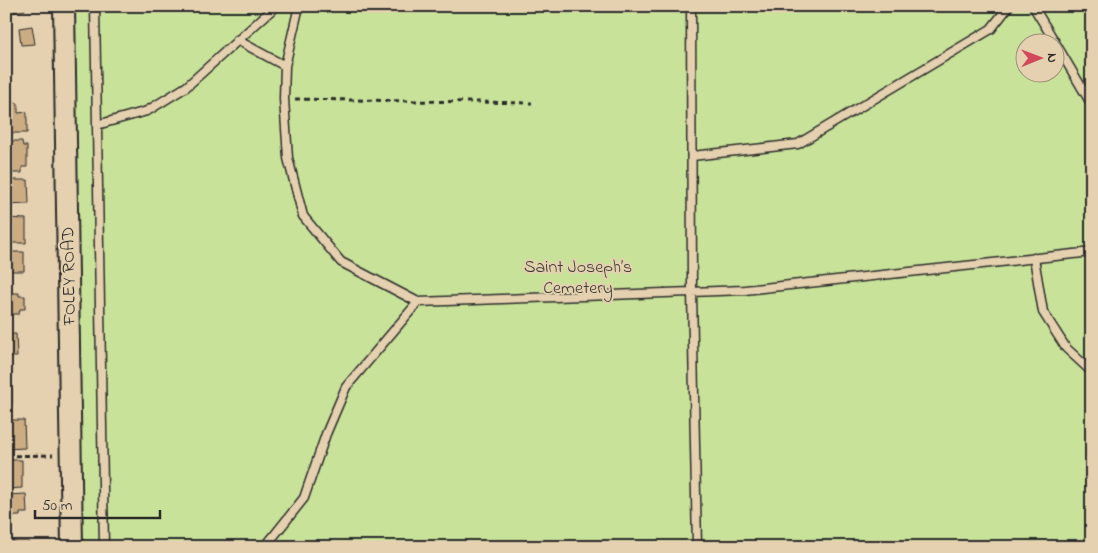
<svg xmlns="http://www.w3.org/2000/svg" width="1098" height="553" viewBox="0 0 1098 553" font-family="'Indie Flower',sans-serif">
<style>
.green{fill:#c8e399;stroke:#7a8762;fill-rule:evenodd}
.building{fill:#cbac83;stroke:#2b2b2b}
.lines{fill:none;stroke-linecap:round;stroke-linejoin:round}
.service-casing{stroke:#2b2b2b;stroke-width:11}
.tertiary-casing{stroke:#2b2b2b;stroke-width:24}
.path{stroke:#2b2b2b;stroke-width:3;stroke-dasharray:5 4;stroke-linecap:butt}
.service{stroke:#e5d1af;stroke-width:8}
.tertiary{stroke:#e5d1af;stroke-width:20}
.labels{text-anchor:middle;stroke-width:4;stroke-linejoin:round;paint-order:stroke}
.park-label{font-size:18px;fill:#3b3d36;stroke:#e5d1af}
.street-label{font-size:18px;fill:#2b2b2b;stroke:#e5d1af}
</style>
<rect width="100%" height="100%" fill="#e5d1af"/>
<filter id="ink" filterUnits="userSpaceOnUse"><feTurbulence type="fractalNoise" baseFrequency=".02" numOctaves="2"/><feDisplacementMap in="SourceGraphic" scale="10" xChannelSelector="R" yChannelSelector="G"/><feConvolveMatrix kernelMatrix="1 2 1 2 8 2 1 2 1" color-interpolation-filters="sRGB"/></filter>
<g filter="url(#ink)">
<!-- green -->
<path class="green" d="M64 6H1092V547H72ZM1026 42H1056V72H1026Z"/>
<!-- building -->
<path class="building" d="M6 6H24L25 10 6 14Z
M32 26 35 44 21 45 19 28Z
M6 103H18V113L27 112V133H6Z
M6 141H22L23 146H27V167H22V173H6Z
M6 180H28L29 204 6 205Z
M6 218 26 219V243H6Z
M6 252H24V271H6Z
M6 293H19V296H25V309H20L19 314H6Z
M6 334H16L17 357H6Z
M6 388H12V404H6Z
M6 420H24L25 448 6 449Z
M6 460H22V488L6 489Z
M26 494 27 513H20V516H6V495Z
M6 541H29V547H6Z"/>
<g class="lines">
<!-- service casing -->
<g class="service-casing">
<path id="service" d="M95 6 104 547
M299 6 285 66 284 99 288 158 303 216 341 262 418 302 745 290 1092 252
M691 6 692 292 697 547
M1033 6 1055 42
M237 40 285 66
M1056 44 1092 105
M97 125 147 111 186 87 276 6
M692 156 798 144 991 29 1009 6
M1034 258 1043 312 1066 348 1092 372
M265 547 304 498 326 434 346 387 418 302"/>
</g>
<!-- tertiary casing -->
<g class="tertiary-casing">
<path id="tertiary" d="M64 6 72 547"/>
</g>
<!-- path -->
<path class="path" d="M295 99 532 103
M6 456 53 455"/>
<!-- service -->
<use href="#service" class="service"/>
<!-- tertiary -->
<use href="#tertiary" class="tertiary"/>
</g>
</g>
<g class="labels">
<!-- park labels -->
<g class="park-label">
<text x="578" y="272">Saint Joseph’s<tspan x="578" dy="21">Cemetery</tspan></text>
</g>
<!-- street labels -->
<g class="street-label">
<text transform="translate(68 276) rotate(-91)" y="6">FOLEY ROAD</text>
</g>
</g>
<!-- margin -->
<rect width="1098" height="553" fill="none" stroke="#e5d1af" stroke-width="25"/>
<rect x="12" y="12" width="1073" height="528" fill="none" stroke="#2b2b2b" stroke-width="2" filter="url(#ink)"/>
<!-- north arrow -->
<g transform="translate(1040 58) rotate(89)"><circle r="24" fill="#e5d1af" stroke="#9b8f7a"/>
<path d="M0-4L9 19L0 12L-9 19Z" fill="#d1495b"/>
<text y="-8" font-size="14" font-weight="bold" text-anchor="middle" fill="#2b2b2b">N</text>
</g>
<!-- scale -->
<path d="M35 510v8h125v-8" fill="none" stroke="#2b2b2b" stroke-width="2.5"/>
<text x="42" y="510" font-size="15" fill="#2b2b2b" stroke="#e5d1af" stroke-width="4" paint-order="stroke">50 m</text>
</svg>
